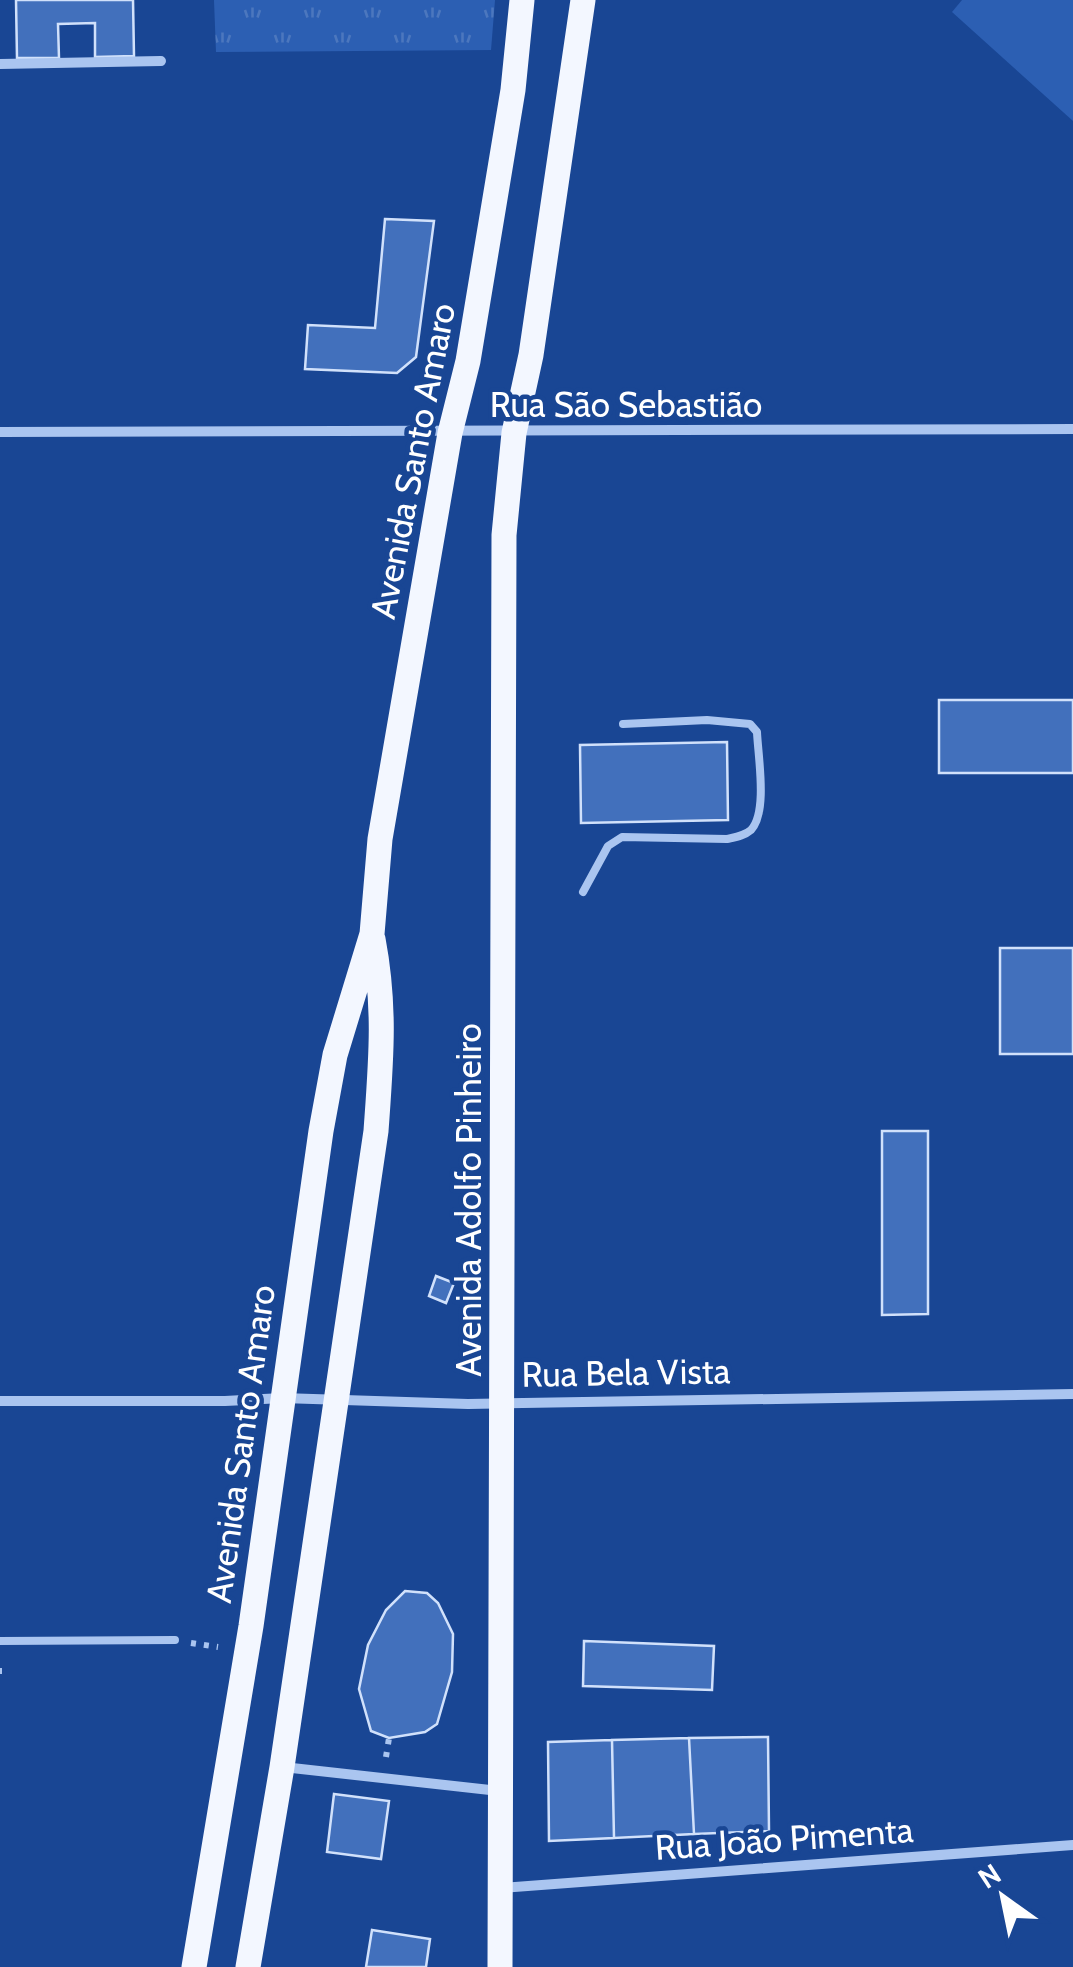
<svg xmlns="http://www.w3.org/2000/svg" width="1073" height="1967" viewBox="0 0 1073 1967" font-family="Cabin,sans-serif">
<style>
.grass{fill:url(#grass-tufts)}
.pitch{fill:#2c5fb3}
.building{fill:#4270bc;stroke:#d1e1fb;stroke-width:2.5}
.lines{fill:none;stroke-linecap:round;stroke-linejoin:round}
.path{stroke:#aac5f0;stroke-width:6;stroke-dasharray:5 8;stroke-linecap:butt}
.lane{stroke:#aac5f0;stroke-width:8}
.street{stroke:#aac5f0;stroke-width:10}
.primary{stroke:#f3f7ff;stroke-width:25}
.labels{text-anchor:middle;stroke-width:9;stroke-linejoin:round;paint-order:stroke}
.street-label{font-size:35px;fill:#fff;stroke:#194694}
</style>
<defs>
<pattern id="grass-tufts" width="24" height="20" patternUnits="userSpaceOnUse" patternTransform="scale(2.5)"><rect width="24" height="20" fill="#2c5fb3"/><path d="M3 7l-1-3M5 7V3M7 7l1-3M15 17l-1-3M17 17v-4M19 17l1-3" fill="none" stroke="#4c77be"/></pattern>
</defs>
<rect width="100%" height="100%" fill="#194694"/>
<!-- grass -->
<path class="grass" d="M214 0H495L491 50 216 52Z"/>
<!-- pitch -->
<path class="pitch" d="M962 0H1073V121L952 12Z"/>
<!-- building -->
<path class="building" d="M16 0H133L134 56 95 57V23L58 24 59 58H17Z
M385 219 434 221 416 357 397 373 305 369 308 325 375 328Z
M939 700H1073V773H939Z
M727 742 728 820 581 823 580 745Z
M1000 948H1073V1054H1000Z
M882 1131H928V1314L882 1315Z
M436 1276 454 1283 446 1303 429 1296Z
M405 1591 427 1593 438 1603 453 1634 452 1672 437 1724 425 1732 389 1738 371 1731 359 1689 368 1645 386 1610Z
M584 1641 714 1646 712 1690 583 1686Z
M768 1737 769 1831 694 1834 689 1738Z
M689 1738 694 1834 614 1838 612 1740Z
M612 1740 614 1838 549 1841 548 1742Z
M334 1794 389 1801 381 1859 327 1852Z
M372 1930 430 1939 426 1967H366Z"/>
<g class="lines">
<!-- path -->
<path class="path" d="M191 1643 218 1647
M0 1671H2
M386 1757 389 1738"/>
<!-- lane -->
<path class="lane" d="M583 892 608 846 622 837 727 839C736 837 744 836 751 830 768 812 758 756 757 732L750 724 707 720 623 724
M0 1641 175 1640"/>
<!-- street -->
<path class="street" d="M0 64 161 61
M0 432 1073 429
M0 1401H225L282 1398 468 1404 1073 1394
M283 1767 499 1791
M501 1888 1073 1845"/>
<!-- primary -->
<path class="primary" d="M194 1967 251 1626 321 1131 335 1055 372 934 380 839 450 433 468 361 513 90 522 0
M248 1967 282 1767 376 1131C381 1061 386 1008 373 939
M500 1967 504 535 514 433 531 355 583 0"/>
</g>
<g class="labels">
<!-- street labels -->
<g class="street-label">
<text x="626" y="417">Rua São Sebastião</text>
<text transform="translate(413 461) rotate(-79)" y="12">Avenida Santo Amaro</text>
<text transform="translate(469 1200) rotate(-90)" y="12">Avenida Adolfo Pinheiro</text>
<text transform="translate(626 1373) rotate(-1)" y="12">Rua Bela Vista</text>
<text transform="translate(241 1444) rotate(-82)" y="12">Avenida Santo Amaro</text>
<text transform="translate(784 1839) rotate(-4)" y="12">Rua João Pimenta</text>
</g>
</g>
<!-- north arrow -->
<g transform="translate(1003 1897) rotate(327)" stroke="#194694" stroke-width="8" paint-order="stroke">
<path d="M0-8L18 38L0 25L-18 38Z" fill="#ffffff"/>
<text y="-15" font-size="28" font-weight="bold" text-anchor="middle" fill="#ffffff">N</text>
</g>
</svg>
